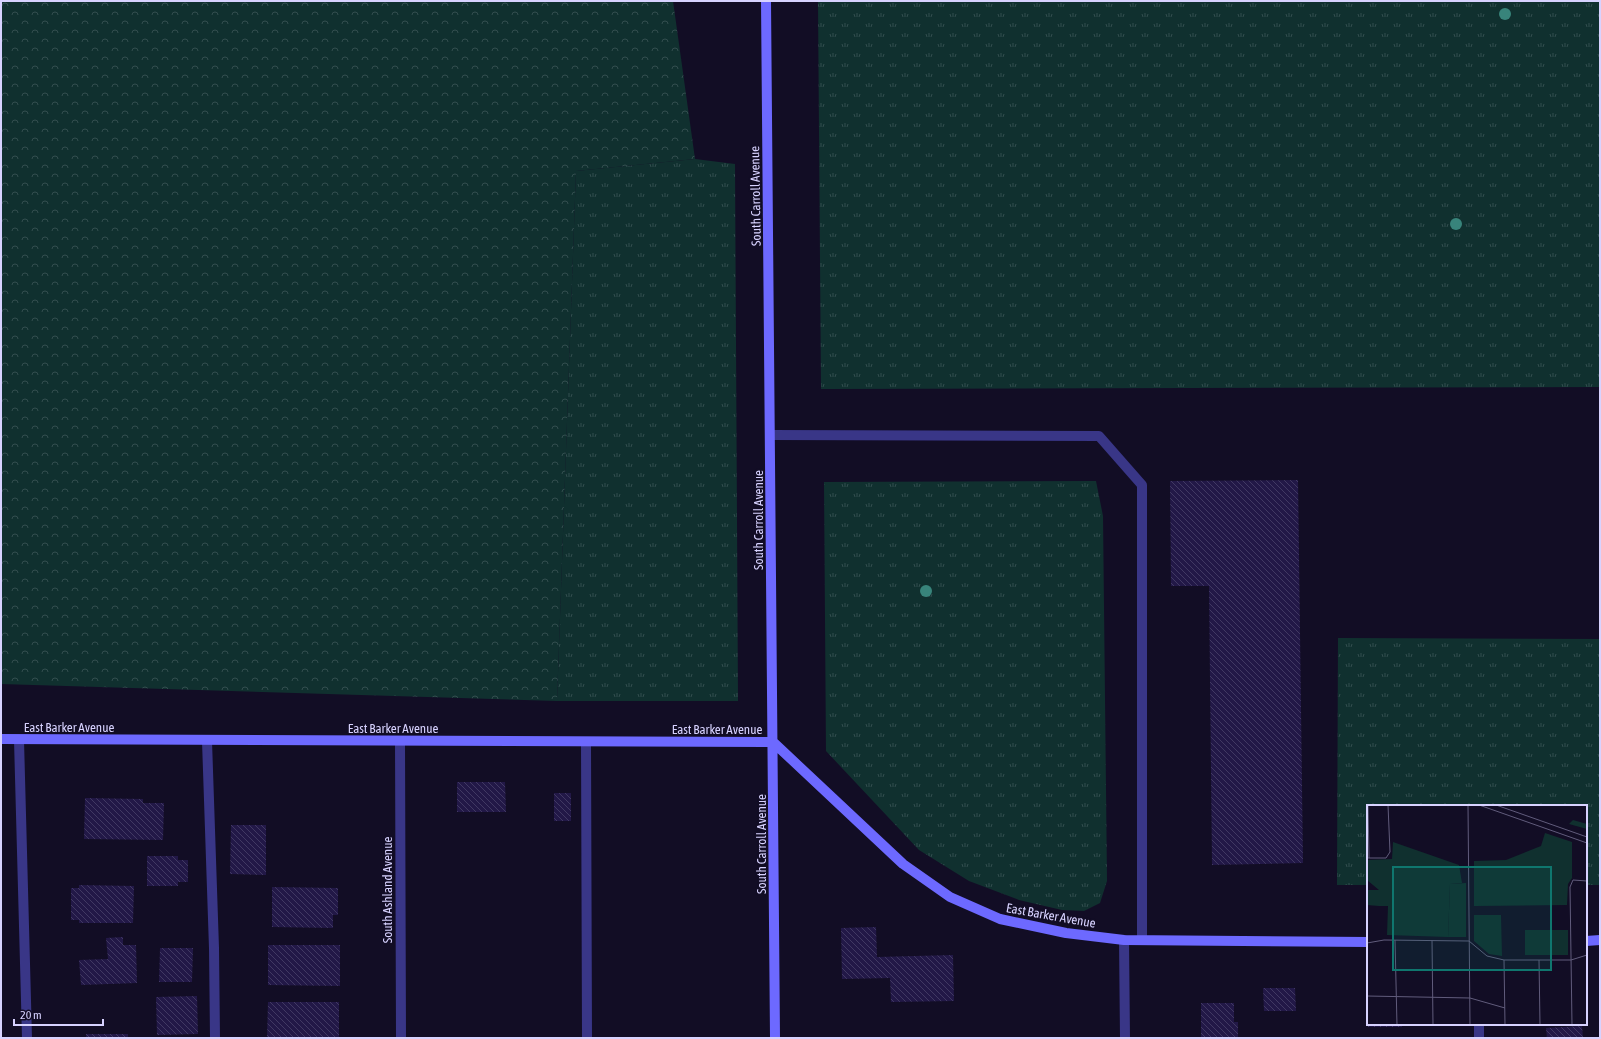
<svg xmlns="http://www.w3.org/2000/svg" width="1601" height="1039" viewBox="0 0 1601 1039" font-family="'Asap Condensed',sans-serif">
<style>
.grass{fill:url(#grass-tufts)}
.forest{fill:url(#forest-crowns)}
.building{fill:url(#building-back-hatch)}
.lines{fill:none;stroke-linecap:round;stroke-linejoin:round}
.lane{stroke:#393687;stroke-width:10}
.street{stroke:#393687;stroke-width:10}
.secondary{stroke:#6d69ff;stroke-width:10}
.tree{fill:#38847b}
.labels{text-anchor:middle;stroke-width:4;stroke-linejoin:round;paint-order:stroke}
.street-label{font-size:13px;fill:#d7d2ff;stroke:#120d25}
.inset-road{fill:none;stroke:#615c7c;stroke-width:1}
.view{fill:#0f766e;fill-opacity:0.15;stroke:#0f766e;stroke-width:2}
.inset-edge{fill:none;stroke:#d7d2ff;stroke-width:2}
</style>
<defs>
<pattern id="grass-tufts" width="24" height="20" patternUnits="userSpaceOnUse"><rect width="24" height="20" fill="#10302f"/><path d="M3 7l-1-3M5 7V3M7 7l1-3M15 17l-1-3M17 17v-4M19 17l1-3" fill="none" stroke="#324d4e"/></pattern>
<pattern id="forest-crowns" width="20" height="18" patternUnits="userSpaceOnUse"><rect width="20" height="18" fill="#10302f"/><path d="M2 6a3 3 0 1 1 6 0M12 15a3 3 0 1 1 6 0" fill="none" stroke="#324d4e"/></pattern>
<pattern id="building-back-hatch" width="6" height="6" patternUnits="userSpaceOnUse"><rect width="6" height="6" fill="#221847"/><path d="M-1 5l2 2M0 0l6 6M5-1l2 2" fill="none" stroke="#413963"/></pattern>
</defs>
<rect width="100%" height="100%" fill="#120d25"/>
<!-- grass -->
<path class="grass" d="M818 1H1600V387L821 389Z
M695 159 735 164 738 701H557L576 171Z
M1096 481 1103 516 1107 881 1100 903 1084 911 1062 910 1019 900 969 881 919 850 826 751 824 482Z
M1338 638 1600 639V885H1586V806H1368V885H1337Z"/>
<!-- forest -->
<path class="forest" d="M1 1H673L695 159 576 171 557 701 1 684Z"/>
<!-- building -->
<path class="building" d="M1298 480 1303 863 1212 865 1209 586H1171L1170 481Z
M457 782H505L506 812H457Z
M554 793H571V821H554Z
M85 798 143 799V803H164L163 840 84 839Z
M231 825H266V875L230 874Z
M147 856H178V860H188V882H178V886H147Z
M79 885 134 886 133 923H79V920H71V888H79Z
M272 887 338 888V915H333V928L272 927Z
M876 927 877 957 953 955 954 1001 891 1002 890 978 842 979 841 928Z
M123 937V945H136L137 983 81 985 79 960 108 959 106 938Z
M268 945H340V986L268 985Z
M160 948H193L192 982H159Z
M1263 988H1295L1296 1011H1264Z
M197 996 198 1034 157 1035 156 997Z
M268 1002H339V1038H267Z
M1201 1003H1234V1022H1238V1038H1201Z
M1368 1024H1402V1027H1368Z
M1582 1026 1583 1038H1547L1546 1028Z
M86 1034H128V1038H86Z"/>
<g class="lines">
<!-- lane -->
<path class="lane" d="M770 435 1099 436 1142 485V940
M207 741 214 948 215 1038
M586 742 587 1038"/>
<!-- street -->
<path class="street" d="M19 740 27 1038
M400 741 401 1038
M1124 940 1125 1038
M1479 1024V1038"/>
<!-- secondary -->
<path class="secondary" d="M766 1 775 1038
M1 739 773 742 903 864 950 897 1000 919 1066 933 1124 940 1368 942
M1586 941 1600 940"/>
</g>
<!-- trees -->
<g class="tree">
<circle cx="1505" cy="14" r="6"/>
<circle cx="1456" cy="224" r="6"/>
<circle cx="926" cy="591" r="6"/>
</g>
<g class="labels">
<!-- street labels -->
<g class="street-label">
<text transform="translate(755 196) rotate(-91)" y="5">South Carroll Avenue</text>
<text transform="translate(758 520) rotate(-90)" y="5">South Carroll Avenue</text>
<text x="69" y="732">East Barker Avenue</text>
<text x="393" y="733">East Barker Avenue</text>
<text x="717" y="734">East Barker Avenue</text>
<text transform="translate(761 844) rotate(-90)" y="5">South Carroll Avenue</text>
<text transform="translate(387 890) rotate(-90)" y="5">South Ashland Avenue</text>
<text transform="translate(1051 915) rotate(10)" y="5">East Barker Avenue</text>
</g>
</g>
<!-- overview -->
<g transform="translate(1367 805)">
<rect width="220" height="220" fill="#120d25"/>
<path d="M178 28 205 37V73L201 79 200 100 107 101V56L139 55 174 41ZM99 78V132H81L83 79ZM107 110H134L135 151 122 149 107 136ZM158 125H201V150H158Z" fill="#10302f"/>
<path d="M26 37 92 60 95 78 83 79 81 132 20 130 21 101H12V85L0 75V55L25 54Z" fill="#10302f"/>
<path d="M206 15 220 19V24L202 19Z" fill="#10302f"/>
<path d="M0 85H12V101L0 100Z" fill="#10302f"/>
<path class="inset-road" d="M1 0 2 53M101 0 103 220M112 0 220 38M129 0 220 32M0 53H19L23 47 21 0M28 135 30 220M65 135 66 220M0 138 17 135 102 136 120 151 137 155H204L220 150M137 155 138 220M172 155 173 220M0 191 103 193 138 203M205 220 203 82 206 75 220 76"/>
<path class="view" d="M26 62H184V165H26Z"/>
<rect width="220" height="220" class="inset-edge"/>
</g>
<!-- border -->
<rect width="1601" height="1039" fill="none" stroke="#d7d2ff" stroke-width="4"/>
<!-- scale -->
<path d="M14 1019v6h89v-6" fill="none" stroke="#d7d2ff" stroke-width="2"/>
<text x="20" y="1019" font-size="12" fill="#d7d2ff" stroke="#120d25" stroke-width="3" paint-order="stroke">20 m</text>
</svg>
